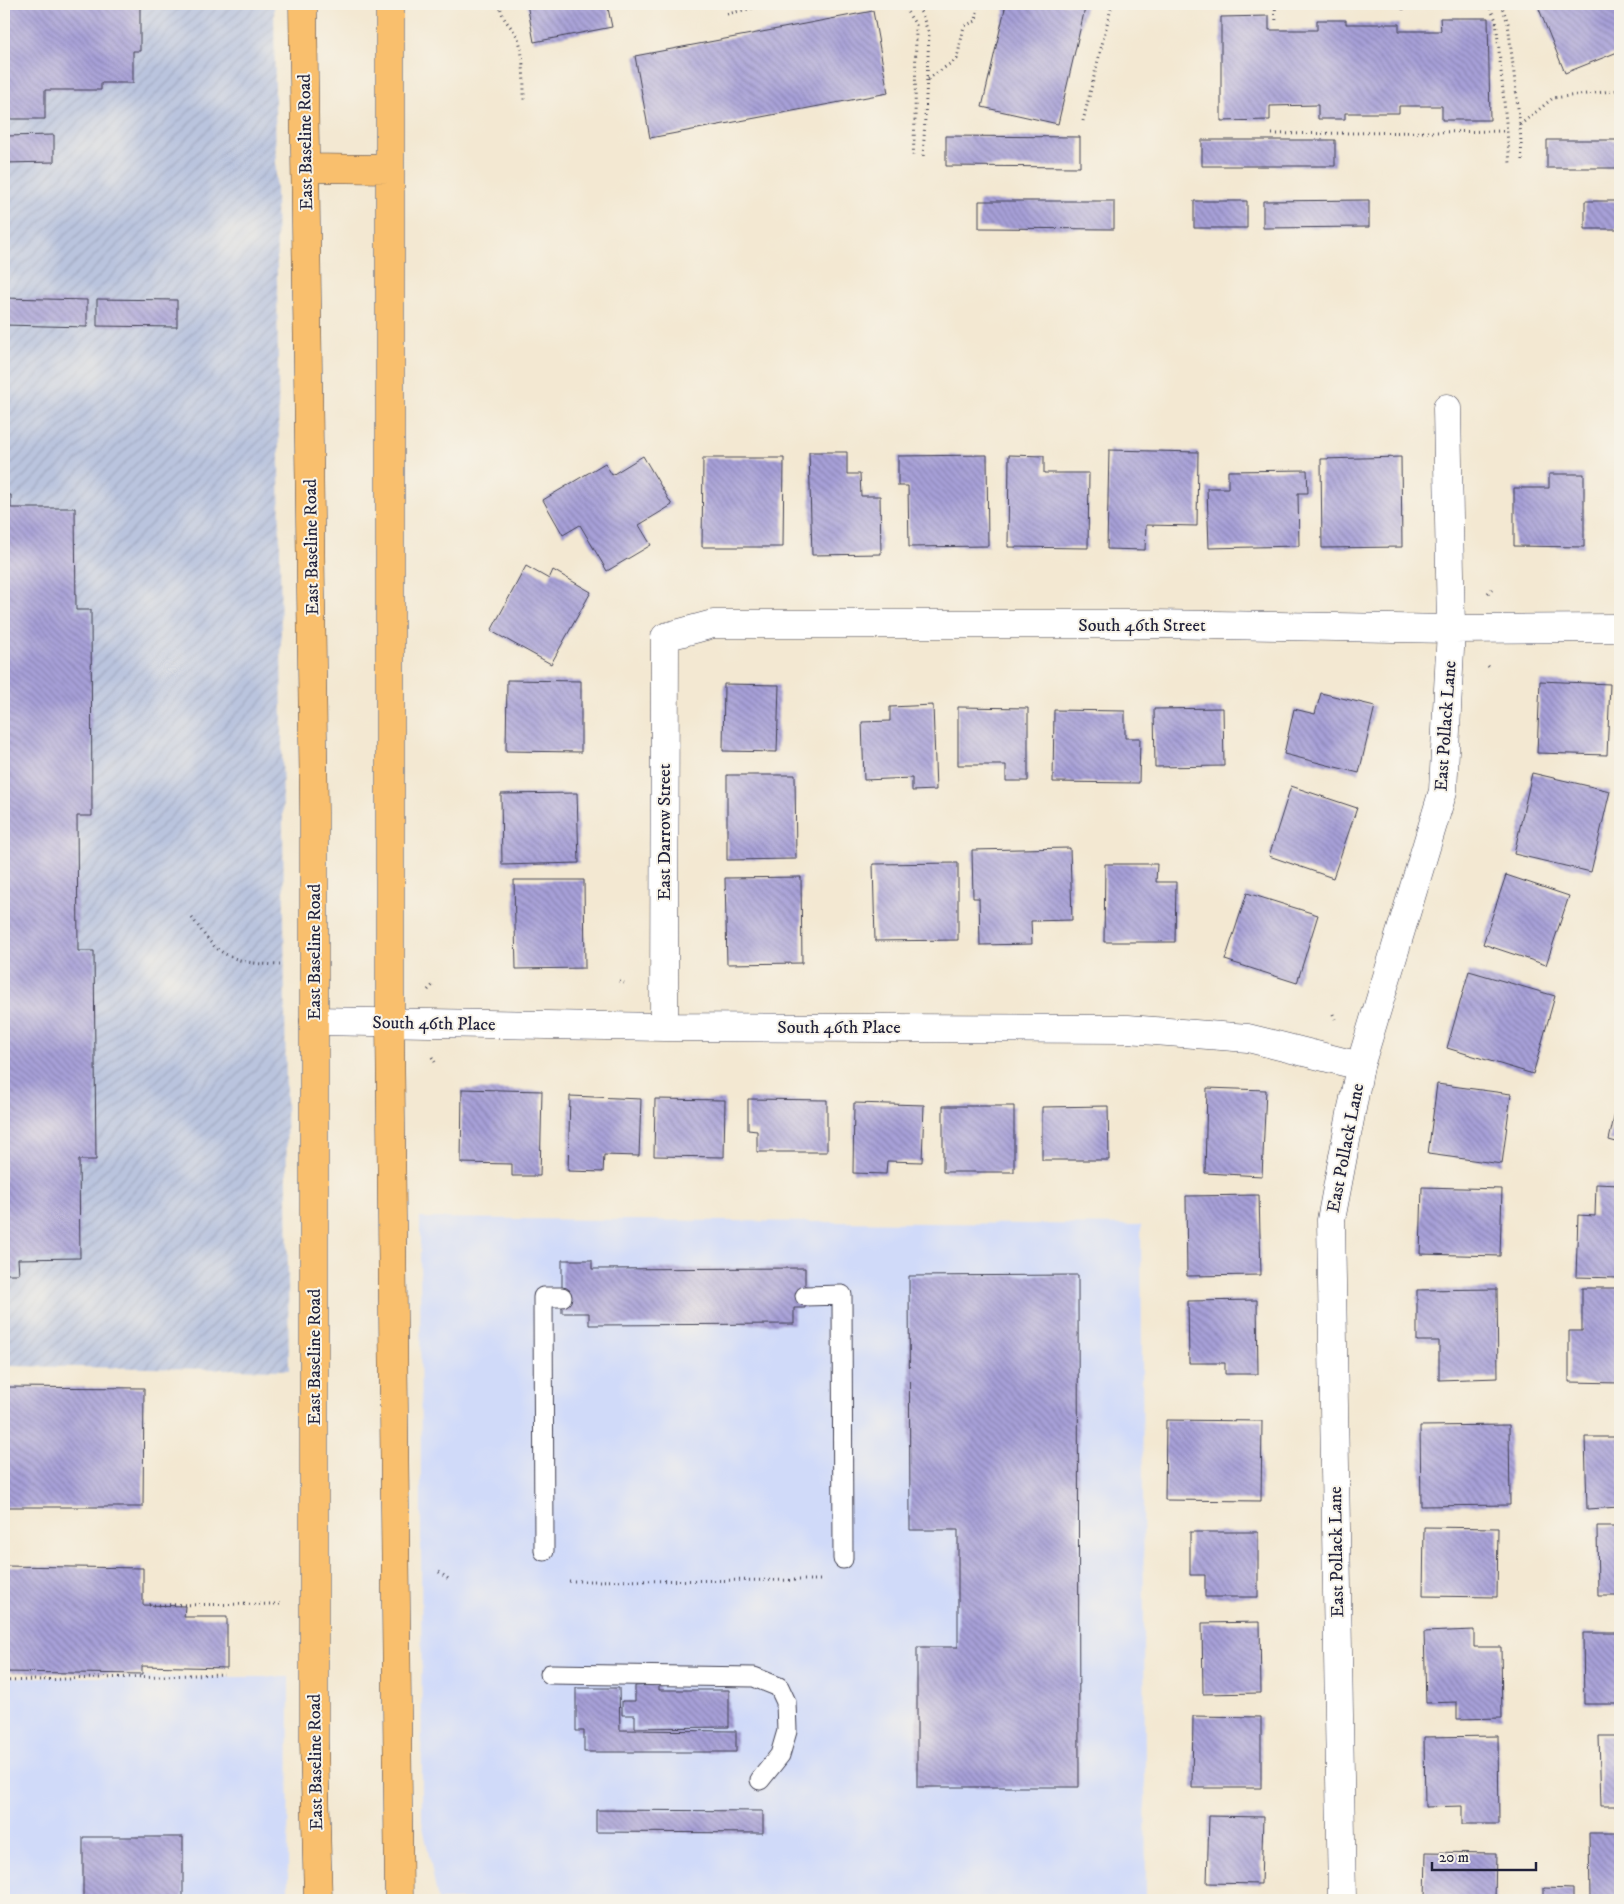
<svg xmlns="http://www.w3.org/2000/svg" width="1624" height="1904" viewBox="0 0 1624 1904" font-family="'IM FELL DW Pica',serif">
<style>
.built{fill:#d0daf9}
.industrial{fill:url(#industrial-furrows)}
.building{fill:url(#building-back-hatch)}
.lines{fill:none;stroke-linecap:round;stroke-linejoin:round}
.service-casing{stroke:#414052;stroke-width:21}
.minor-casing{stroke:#414052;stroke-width:29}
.primary-casing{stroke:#414052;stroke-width:29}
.path{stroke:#414052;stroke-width:3;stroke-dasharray:1 4;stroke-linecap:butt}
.service{stroke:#fff;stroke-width:19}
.minor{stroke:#fff;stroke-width:28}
.primary{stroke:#f9bf6d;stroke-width:28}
.labels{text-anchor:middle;stroke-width:4;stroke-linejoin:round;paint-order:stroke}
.street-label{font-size:18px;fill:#22223b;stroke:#f7f3e8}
</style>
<defs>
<pattern id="industrial-furrows" width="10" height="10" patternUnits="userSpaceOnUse" patternTransform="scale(1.25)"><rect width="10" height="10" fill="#bac4de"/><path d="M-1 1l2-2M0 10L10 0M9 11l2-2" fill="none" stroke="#a0a8bf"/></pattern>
<pattern id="building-back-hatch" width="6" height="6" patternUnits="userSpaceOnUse" patternTransform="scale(1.25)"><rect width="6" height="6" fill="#a7a0d8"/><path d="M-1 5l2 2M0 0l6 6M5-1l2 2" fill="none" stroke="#8882b0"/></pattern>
</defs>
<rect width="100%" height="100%" fill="#f7f3e8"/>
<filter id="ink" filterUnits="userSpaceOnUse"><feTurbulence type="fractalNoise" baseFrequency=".02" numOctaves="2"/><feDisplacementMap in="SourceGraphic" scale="10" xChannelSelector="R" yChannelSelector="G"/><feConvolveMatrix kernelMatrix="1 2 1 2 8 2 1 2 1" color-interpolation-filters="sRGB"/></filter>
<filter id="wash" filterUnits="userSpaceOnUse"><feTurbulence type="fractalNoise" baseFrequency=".0096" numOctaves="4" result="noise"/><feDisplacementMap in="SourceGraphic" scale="20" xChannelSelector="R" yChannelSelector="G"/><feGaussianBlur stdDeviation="1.12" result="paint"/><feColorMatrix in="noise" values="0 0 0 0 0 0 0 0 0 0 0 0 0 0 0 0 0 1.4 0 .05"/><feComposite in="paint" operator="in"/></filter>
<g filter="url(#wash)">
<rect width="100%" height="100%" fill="#f3e8d2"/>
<!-- built -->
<path class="built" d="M420 1218 1141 1225 1146 1900H438L422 1821Z
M4 1677H289L288 1900H4Z"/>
<!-- industrial -->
<path class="industrial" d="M4 4H274L289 1370 4 1366Z"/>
<g id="blocks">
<!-- building -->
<path class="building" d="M4 4H140V51H133V83H101V90H45V119H4Z
M527 4H607L612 27 534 42Z
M1006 4H1086L1058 124 982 107Z
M1551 4H1620V51L1565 73 1539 9Z
M873 11 888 93 650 138 635 56Z
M1269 16V30H1317V20H1346V24H1399V31H1441L1440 18H1488L1490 120H1442V106H1399V113H1345V119H1318V105L1270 106V120L1221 121V17Z
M54 135V162L4 163V136Z
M946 136 1080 137V167L946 166Z
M1202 140H1335V166H1202Z
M1547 140H1620V168H1547Z
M1369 200V227L1263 228V201Z
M979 201H1114V229L979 228Z
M1194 201H1247V228H1194Z
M1585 201H1620V229H1585Z
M4 298 87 300V327L4 325Z
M97 299 177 300V327L97 326Z
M1109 450 1198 452 1197 526 1146 525 1145 550 1107 549Z
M809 452H847V474H860L861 496H880L881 554 812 555Z
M987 455 988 546 909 547 908 486H898V456Z
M1009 455 1044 456V473H1089L1088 548 1008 547Z
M643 456 672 505 639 525 651 545 607 571 580 525 563 535 543 500 605 463 612 475Z
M1401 457 1402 547 1322 548 1321 459Z
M703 458H784L783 547H702Z
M1307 470 1308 493H1298L1299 546 1209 548 1207 488H1228V471Z
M1549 474H1584V547L1514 546V488H1549Z
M4 495H11V508H75L76 610H91L92 816H77L78 951H94L96 1160H79L80 1258 18 1259 19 1274H4Z
M526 566 549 579 553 570 591 592 551 664 491 631Z
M507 680 581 681V752L506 751Z
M1540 681 1610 684 1607 755 1537 753Z
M724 684 779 685 777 752 723 751Z
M1321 693 1375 706 1359 773 1284 754 1294 709 1315 714Z
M933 705 936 790 912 791V778L864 780 862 722 890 721V707Z
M958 707 1028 708V781H1006V765H958Z
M1223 708 1224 766 1155 767 1154 709Z
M1054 710 1125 711V738H1140L1139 783 1053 782Z
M1532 773 1610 791 1591 872 1514 854Z
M727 775H795L796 859 727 860Z
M1291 786 1357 808 1333 878 1269 856Z
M577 793 579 863 502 865 501 794Z
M1070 848 1072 920 1031 921 1032 944 980 945 979 898H973L972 850Z
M958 863V940L875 941 873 864Z
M1105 864H1157L1156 882H1176L1175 942H1104Z
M1506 875 1569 896 1546 965 1483 944Z
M801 877 802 963 727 964 725 878Z
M514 880H584L585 968 516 969Z
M1247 893 1318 915 1297 983 1225 960Z
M1469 971 1555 996 1533 1074 1447 1048Z
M1437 1084 1511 1094 1502 1164 1428 1154Z
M1207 1088 1266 1090 1262 1176 1205 1173Z
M462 1089 542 1091 540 1176H512V1164L461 1163Z
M1619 1095H1620V1143L1609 1140Z
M570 1096 641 1099 639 1156 604 1155 603 1172 568 1171Z
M655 1099 725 1100 724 1157 654 1156Z
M748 1099 827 1100V1152H757V1131L748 1130Z
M854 1103 924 1105 922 1162 887 1161 886 1174 853 1173Z
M943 1106H1014V1172H943Z
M1108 1106 1109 1160H1042V1107Z
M1596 1184 1620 1185 1619 1278 1576 1277 1578 1215 1595 1216Z
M1422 1187 1502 1189 1500 1256 1420 1254Z
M1259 1195 1261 1275 1187 1276 1186 1196Z
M562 1260H592V1269L805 1268V1308H794V1324L589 1325V1313H562Z
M1078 1275 1079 1787H917V1647H958V1530H910L909 1276Z
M1582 1288H1620V1383L1569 1382V1331H1582Z
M1497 1289 1498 1378 1439 1380V1341H1417V1290Z
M1257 1300 1258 1374H1225V1363H1189L1188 1301Z
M4 1387 144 1388 143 1507H4Z
M1166 1420 1262 1421 1261 1501 1165 1500Z
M1509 1425 1510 1505 1421 1506 1420 1426Z
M1585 1437H1620V1507L1587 1509Z
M1597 1526H1620V1596H1598Z
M1424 1527 1498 1528 1497 1597 1423 1596Z
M1190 1532H1258V1597H1205V1575H1190Z
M4 1566 143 1568V1605L185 1606 184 1617H227V1668L142 1666V1674L4 1672Z
M1260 1622 1261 1693 1203 1694 1202 1623Z
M1474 1630V1647H1501L1502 1718 1457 1719V1702L1426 1703 1424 1632Z
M1583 1633H1620V1704H1584Z
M659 1685V1690H729V1727L635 1728V1715H622V1701H635V1686Z
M576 1688H619L620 1730 736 1731V1752H584V1731H576Z
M1193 1716 1261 1717V1788H1192Z
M1498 1736 1499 1824H1462V1806L1425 1807 1424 1737Z
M1599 1736H1620V1806H1601Z
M596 1810 763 1811V1833L596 1832Z
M1209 1816 1263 1817 1261 1884 1207 1883Z
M1589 1833H1620V1900H1590Z
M83 1837H183V1900H83Z
M1426 1852 1496 1853 1495 1900H1425Z
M1544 1888 1573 1889V1900H1544Z"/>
</g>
</g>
<g filter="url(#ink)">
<use href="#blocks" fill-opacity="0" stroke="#414052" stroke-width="1"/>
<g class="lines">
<!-- service casing -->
<g class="service-casing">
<path id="service" d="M805 1296 842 1295 843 1559
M544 1551 543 1297H562
M550 1674 754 1677 779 1687 786 1702 787 1731 780 1755 760 1780"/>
</g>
<!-- minor casing -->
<g class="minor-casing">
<path id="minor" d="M314 1021 664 1027 1128 1029 1248 1038 1360 1066
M664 1027 665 637 713 624H1152L1451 629 1620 628
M1342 1900 1331 1220 1360 1066 1443 791 1451 629 1447 408"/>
</g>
<!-- primary casing -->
<g class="primary-casing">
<path id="primary" d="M303 4 314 812V1742L318 1900
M390 4V1022L399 1900
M306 168 390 169"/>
</g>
<!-- path -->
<path class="path" d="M500 4C502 22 511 24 518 38 524 52 524 86 524 101
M902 4 916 25 915 121 913 158
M914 4 922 14 929 35 923 159
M1275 4 1276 23
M1403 4V14
M1488 4 1496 20 1510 163
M1501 4 1508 23 1520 125
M727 14 770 4
M928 79 957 59 964 26 976 21 978 4
M1083 121 1112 4
M1272 134 1507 131
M1522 160 1520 125 1553 98 1620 90
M1488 593 1492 589
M1488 666 1491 669
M192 918C199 927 206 938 214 946 233 963 257 964 280 965
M619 981 624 983
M428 990 435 983
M1333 1014 1335 1019
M432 1057 435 1062
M439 1572 450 1580
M569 1581 824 1580
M149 1605 283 1604
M4 1681 224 1674"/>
<!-- service -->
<use href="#service" class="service"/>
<!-- minor -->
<use href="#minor" class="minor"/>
<!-- primary -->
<use href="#primary" class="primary"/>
</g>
</g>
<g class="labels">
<!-- street labels -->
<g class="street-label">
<text transform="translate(305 142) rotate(-91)" y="6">East Baseline Road</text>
<text transform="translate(311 547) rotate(-91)" y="6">East Baseline Road</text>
<text x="1142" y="631">South 46th Street</text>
<text transform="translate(1445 726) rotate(-86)" y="6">East Pollack Lane</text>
<text transform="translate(664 832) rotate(-90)" y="6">East Darrow Street</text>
<text transform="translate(314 952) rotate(-90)" y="6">East Baseline Road</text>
<text transform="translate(434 1023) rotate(1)" y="6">South 46th Place</text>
<text x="839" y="1033">South 46th Place</text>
<text transform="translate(1345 1148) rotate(-79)" y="6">East Pollack Lane</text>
<text transform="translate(314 1357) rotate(-90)" y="6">East Baseline Road</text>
<text transform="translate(1336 1552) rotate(-91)" y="6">East Pollack Lane</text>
<text transform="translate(315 1762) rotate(-91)" y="6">East Baseline Road</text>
</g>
</g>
<!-- margin -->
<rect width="1624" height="1904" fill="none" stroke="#f7f3e8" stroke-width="20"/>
<!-- scale -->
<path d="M1432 1862v8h104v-8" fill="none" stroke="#22223b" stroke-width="2.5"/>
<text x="1439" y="1862" font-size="15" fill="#22223b" stroke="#f7f3e8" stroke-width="4" paint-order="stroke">20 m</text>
</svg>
